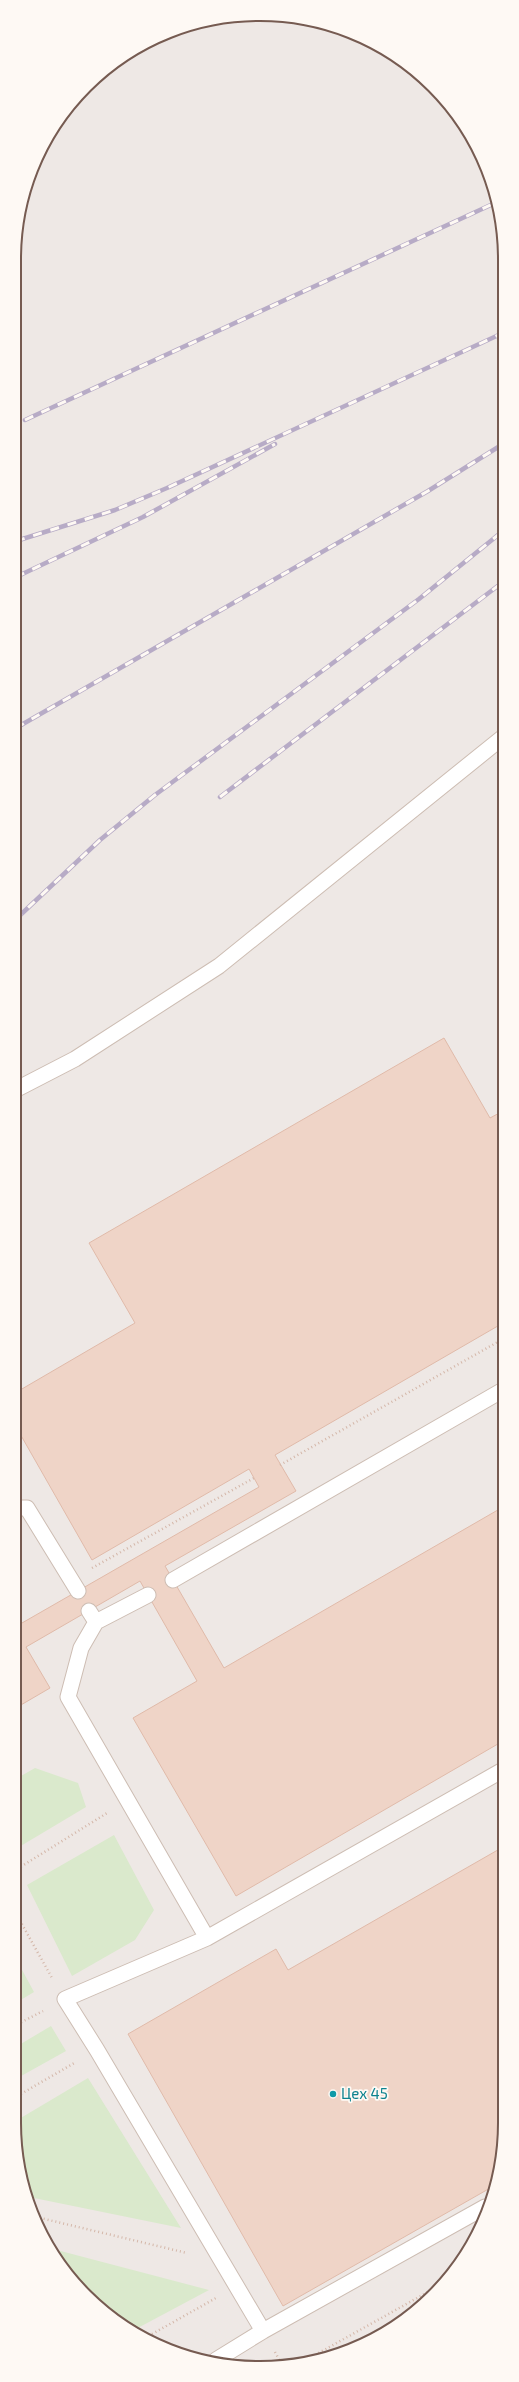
<svg xmlns="http://www.w3.org/2000/svg" width="519" height="2382" viewBox="0 0 519 2382" font-family="'Exo 2',sans-serif">
<style>
.industrial{fill:#eee8e5}
.green{fill:#dae9cc}
.building{fill:#efd4c7;stroke:#e0baa9}
.lines{fill:none;stroke-linecap:round;stroke-linejoin:round}
.service-casing{stroke:#cdbdb3;stroke-width:17}
.path{stroke:#d4b7a9;stroke-width:2.5;stroke-dasharray:1 3;stroke-linecap:butt}
.service{stroke:#fff;stroke-width:15}
.rail-casing{stroke:#b7abc6;stroke-width:4.5}
.rail{stroke:#fef9f4;stroke-width:3;stroke-dasharray:9;stroke-linecap:butt}
.culture-dot{fill:#0f9aa8;stroke:#fef9f4;stroke-width:1.5}
.labels{text-anchor:middle;stroke-width:3.5;stroke-linejoin:round;paint-order:stroke}
.culture-label{font-size:15px;fill:#0d838f;stroke:#fef9f4;text-anchor:start}
.rim{fill:none;stroke:#765b51;stroke-width:2}
</style>
<rect width="100%" height="100%" fill="#fbf5ed"/>
<!-- industrial -->
<path class="industrial" d="M291 16 368 39 433 86 480 151 503 228V2155L472 2245 409 2317 338 2355 243 2367 151 2343 75 2285 33 2216 14 2123 16 227 47 137 110 65 196 22Z"/>
<!-- green -->
<path class="green" d="M35 1768 78 1783 86 1807 14 1850V1780Z
M114 1835 154 1910 135 1940 72 1976 27 1885Z
M14 1955 34 1992 14 2004Z
M51 2026 66 2051 14 2080V2048Z
M88 2078 181 2228 29 2197 14 2122Z
M53 2249 209 2290 134 2330 75 2285Z"/>
<!-- building -->
<path class="building" d="M444 1038 490 1118 503 1111V1323L275 1455 296 1491 165 1566 224 1668 503 1507V1741L236 1896 133 1718 197 1681 140 1581 26 1647 50 1688 14 1709 15 1627 259 1487 249 1469 92 1560 15 1425V1393L135 1323 89 1243Z
M503 1847V2155L492 2187 283 2306 128 2034 276 1949 288 1970Z"/>
<g class="lines">
<!-- service casing -->
<g class="service-casing">
<path id="service" d="M15 1090 75 1059 219 966 503 737
M15 1508H27L78 1591
M173 1580 503 1390
M89 1611 96 1622 148 1595
M96 1622 81 1648 68 1697 207 1938 65 1999 97 2050 263 2331
M207 1938 503 1770
M216 2360 263 2331 485 2207"/>
</g>
<!-- path -->
<path class="path" d="M280 1465 503 1339
M92 1568 254 1478
M14 1871 107 1813
M14 1910 52 1978
M14 2026 43 2011
M14 2098 76 2062
M32 2216 187 2253
M145 2338 216 2298
M275 2352 281 2363
M308 2359 435 2288"/>
<!-- service -->
<use href="#service" class="service"/>
<!-- rail casing -->
<g class="rail-casing">
<path id="rail" d="M25 420 495 203
M16 541 115 510 167 488 503 333
M16 577 143 517 275 444
M16 728 428 491 503 444
M220 797 503 582
M15 920 100 840 155 795 419 599 503 531"/>
</g>
<!-- rail -->
<use href="#rail" class="rail"/>
</g>
<!-- markers -->
<circle class="culture-dot" cx="333" cy="2094" r="4"/>
<g class="labels">
<!-- culture labels -->
<g class="culture-label">
<text x="341" y="2099">Цех 45</text>
</g>
</g>
<!-- crop -->
<path d="M0 0H519V2382H0ZM259 21H260A238 238 0 0 1 498 259V2123A238 238 0 0 1 260 2361H259A238 238 0 0 1 21 2123V259A238 238 0 0 1 259 21Z" fill="#fef9f4" fill-rule="evenodd"/>
<path class="rim" d="M259 21H260A238 238 0 0 1 498 259V2123A238 238 0 0 1 260 2361H259A238 238 0 0 1 21 2123V259A238 238 0 0 1 259 21Z"/>
</svg>
